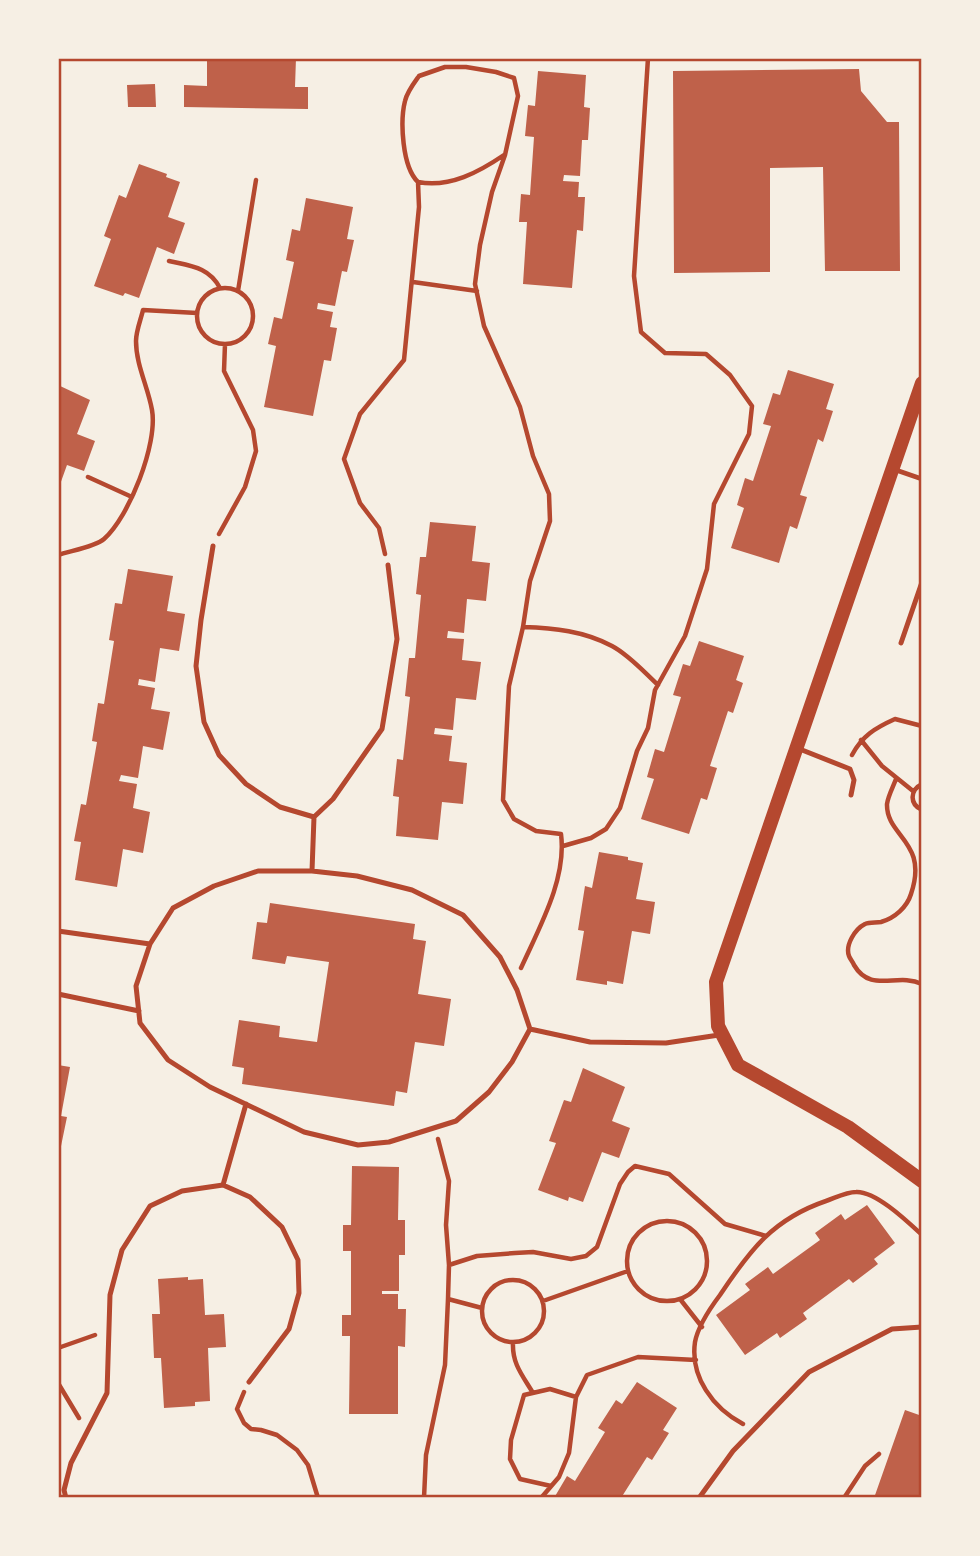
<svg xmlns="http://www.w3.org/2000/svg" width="980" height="1556" viewBox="0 0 980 1556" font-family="'Asap Condensed',sans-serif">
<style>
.building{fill:#bf614a}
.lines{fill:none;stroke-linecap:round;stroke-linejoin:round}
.path{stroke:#b5482f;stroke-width:4.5}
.service{stroke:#b5482f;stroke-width:5}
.secondary{stroke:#b5482f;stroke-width:14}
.neatline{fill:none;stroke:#b5482f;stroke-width:2.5}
</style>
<rect width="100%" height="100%" fill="#f6efe4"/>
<!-- building -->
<path class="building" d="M207 58H296L295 87H308V109L184 107V85L207 86Z
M859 69 861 91 887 122H899L900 271H825L823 167 770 168V272L674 273 673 71Z
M538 71 586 75 584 107 590 108 588 140H582L580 176 564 175 563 181 579 182 578 197H585L583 231 577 230 572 288 523 284 527 222H519L521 194 530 195 534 137 525 136 528 105 535 106Z
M155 84 156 107H128L127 85Z
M139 164 167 174 166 177 180 182 168 217 185 223 174 254 157 247 139 298 125 293 123 296 94 286 111 239 104 236 119 195 126 198Z
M306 198 353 207 347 239 354 240 347 272 342 271 335 306 318 303 317 309 333 312 330 327 337 328 331 361 324 360 313 416 264 407 276 346 268 344 274 317 282 319 294 262 286 260 292 229 300 231Z
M788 370 834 384 826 409 833 411 823 442 818 439 800 495 807 497 797 529 790 526 779 563 731 548 744 508 737 505 745 478 753 481 771 426 763 424 773 393 780 395Z
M58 385 90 400 77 434 95 441 84 471 67 465 58 490Z
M430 522 476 526 472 561 490 563 486 601 467 599 464 633 448 631 447 638 464 639 462 660 481 662 476 700 456 698 453 730 435 728 434 734 452 736 449 761 467 763 463 804 442 802 438 840 396 836 399 797 393 796 397 759 403 760 410 697 405 696 409 658H415L421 595 416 594 420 557H426Z
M128 569 173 576 167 611 185 614 179 651 160 648 155 682 139 679 138 685 155 688 151 709 170 712 163 750 143 746 138 778 121 775 119 781 137 784 133 808 150 812 143 853 123 849 117 887 75 880 81 842 74 841 81 804 86 805 97 742 92 741 98 703 104 704 114 641 109 640 115 603 122 604Z
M699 641 744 656 736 680 743 683 733 713 728 711 710 766 717 768 707 800 701 798 689 834 641 819 654 779 647 777 655 749 664 752 681 697 673 695 683 664 690 666Z
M599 852 628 857V860L643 863 636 899 655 902 650 934 632 931 623 984 607 981V985L576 980 584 931 578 930 585 886 592 888Z
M270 903 415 924 413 939 426 941 418 994 451 999 444 1046 415 1042 407 1093 396 1091 394 1106 242 1084 244 1068 232 1066 239 1020 280 1026 279 1037 317 1042 329 962 287 956 285 964 252 959 257 922 267 923Z
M58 1065 70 1067 61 1116 67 1117 60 1151H58Z
M583 1068 625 1087 612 1121 630 1128 619 1158 602 1152 583 1202 569 1197 568 1201 538 1190 556 1143 549 1141 564 1100 571 1102Z
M352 1166 399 1167 398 1220H405V1255H399V1291H382V1294H398V1309H406L405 1347 398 1346V1414H349L350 1336H342V1315H351V1251H343V1225H351Z
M867 1205 895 1243 874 1259 878 1264 853 1283 849 1279 803 1313 807 1319 780 1338 777 1333 745 1355 716 1315 750 1290 745 1284 768 1267 773 1274 820 1240 815 1233 841 1214 845 1220Z
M188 1277V1280L203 1279 205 1315 224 1314 226 1347 208 1348 210 1401 195 1402V1406L164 1408 161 1358H154L152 1314H160L158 1279Z
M637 1382 677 1408 663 1430 669 1433 652 1460 647 1457 621 1498H554L567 1476 575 1481 605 1432 598 1428 616 1400 622 1404Z
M905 1410 922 1416V1498H874Z"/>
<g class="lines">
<!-- path -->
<path class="path" d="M418 182C450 188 479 172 504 155
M169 261C191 266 209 267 220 288
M413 282 477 291
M197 316a28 28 0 1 1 56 0a28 28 0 1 1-56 0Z
M238 291 256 180
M88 477 132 497
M219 534 245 487 256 451 253 430 224 371 225 344
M385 554 379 528 360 503 344 459 360 414 404 360 419 207 418 182C402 167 400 121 405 101 407 92 414 83 419 76L445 67H466L496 72 514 78 518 96 505 155 492 192 480 245 475 284 484 326 520 407 533 456 549 494 550 521 530 581 523 627 509 686 503 800 514 819 536 831 561 834C567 879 539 928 521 968
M58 555C69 551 95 547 104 539 129 517 158 444 152 410 148 387 136 365 136 341 136 331 141 319 143 310L197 313
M523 627C554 628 584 631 612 646 629 655 644 672 658 685
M861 740 882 766 913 791
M852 755C862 736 875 728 895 719L922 726
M896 779C893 787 888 796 887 804 886 837 929 841 911 894 907 907 895 918 881 922 876 923 870 922 865 924 855 929 845 945 849 956 850 959 853 962 854 965 871 994 897 972 922 984
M922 784C910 790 909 804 922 810
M563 846 591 838 606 829 620 808 637 751 648 728 655 690 685 636 707 569 714 504 749 434 752 406 730 375 706 354 665 353 641 332 634 276 648 58
M627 1261a40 40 0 1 1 80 0a40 40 0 1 1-80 0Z
M449 1265 477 1256 515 1253 533 1252 571 1259 586 1256 597 1247 620 1184 628 1172 635 1166 669 1174 725 1224 766 1236
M482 1311a31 31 0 1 1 62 0a31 31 0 1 1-62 0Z
M448 1299 482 1308
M680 1299 702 1327
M543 1301 628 1271
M513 1343C512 1364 523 1376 533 1393
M58 1348 95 1335
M58 1383 79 1418
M244 1392 237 1409 244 1423 251 1429 261 1430 277 1435 297 1450 308 1465 318 1498
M743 1424C713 1408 690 1377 695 1342 698 1326 711 1307 720 1295 750 1250 773 1219 826 1201 835 1198 846 1192 856 1192 876 1191 908 1222 922 1235
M551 1486 520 1479 510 1459 511 1440 524 1395 550 1389 576 1397
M424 1498 426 1455 445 1365 448 1299 449 1265 446 1225 449 1181 438 1139
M541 1498 559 1477 569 1453 576 1397 587 1375 638 1357 696 1360
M844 1498 865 1466 879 1454"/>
<!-- service -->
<path class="service" d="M893 469 922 479
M213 546 201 620 196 666 204 722 219 755 246 784 280 807 314 817
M901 643 922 582
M797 748 850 769 854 780 851 795
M312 871 314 817 333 799 382 729 397 639 388 565
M58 931 150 944
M58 994 139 1011
M530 1029 512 1062 489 1092 456 1121 389 1142 358 1145 304 1132 210 1087 168 1060 140 1023 136 986 150 944 173 908 214 886 258 871H312L357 876 412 890 463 915 500 957 517 990 530 1029 590 1042 666 1043 719 1035
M246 1104 223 1185 250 1197 282 1227 298 1260 299 1293 289 1329 249 1382
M66 1498 64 1490 71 1463 107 1393 110 1295 122 1250 150 1206 182 1191 223 1185
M699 1498 733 1451 809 1372 892 1329 922 1327"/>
<!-- secondary -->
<path class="secondary" d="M922 383 716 982 718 1026 738 1065 848 1127 922 1181"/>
</g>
<!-- border -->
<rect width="980" height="1556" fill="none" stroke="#f6efe4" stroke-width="119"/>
<rect x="60" y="60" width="860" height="1436" class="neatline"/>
</svg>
